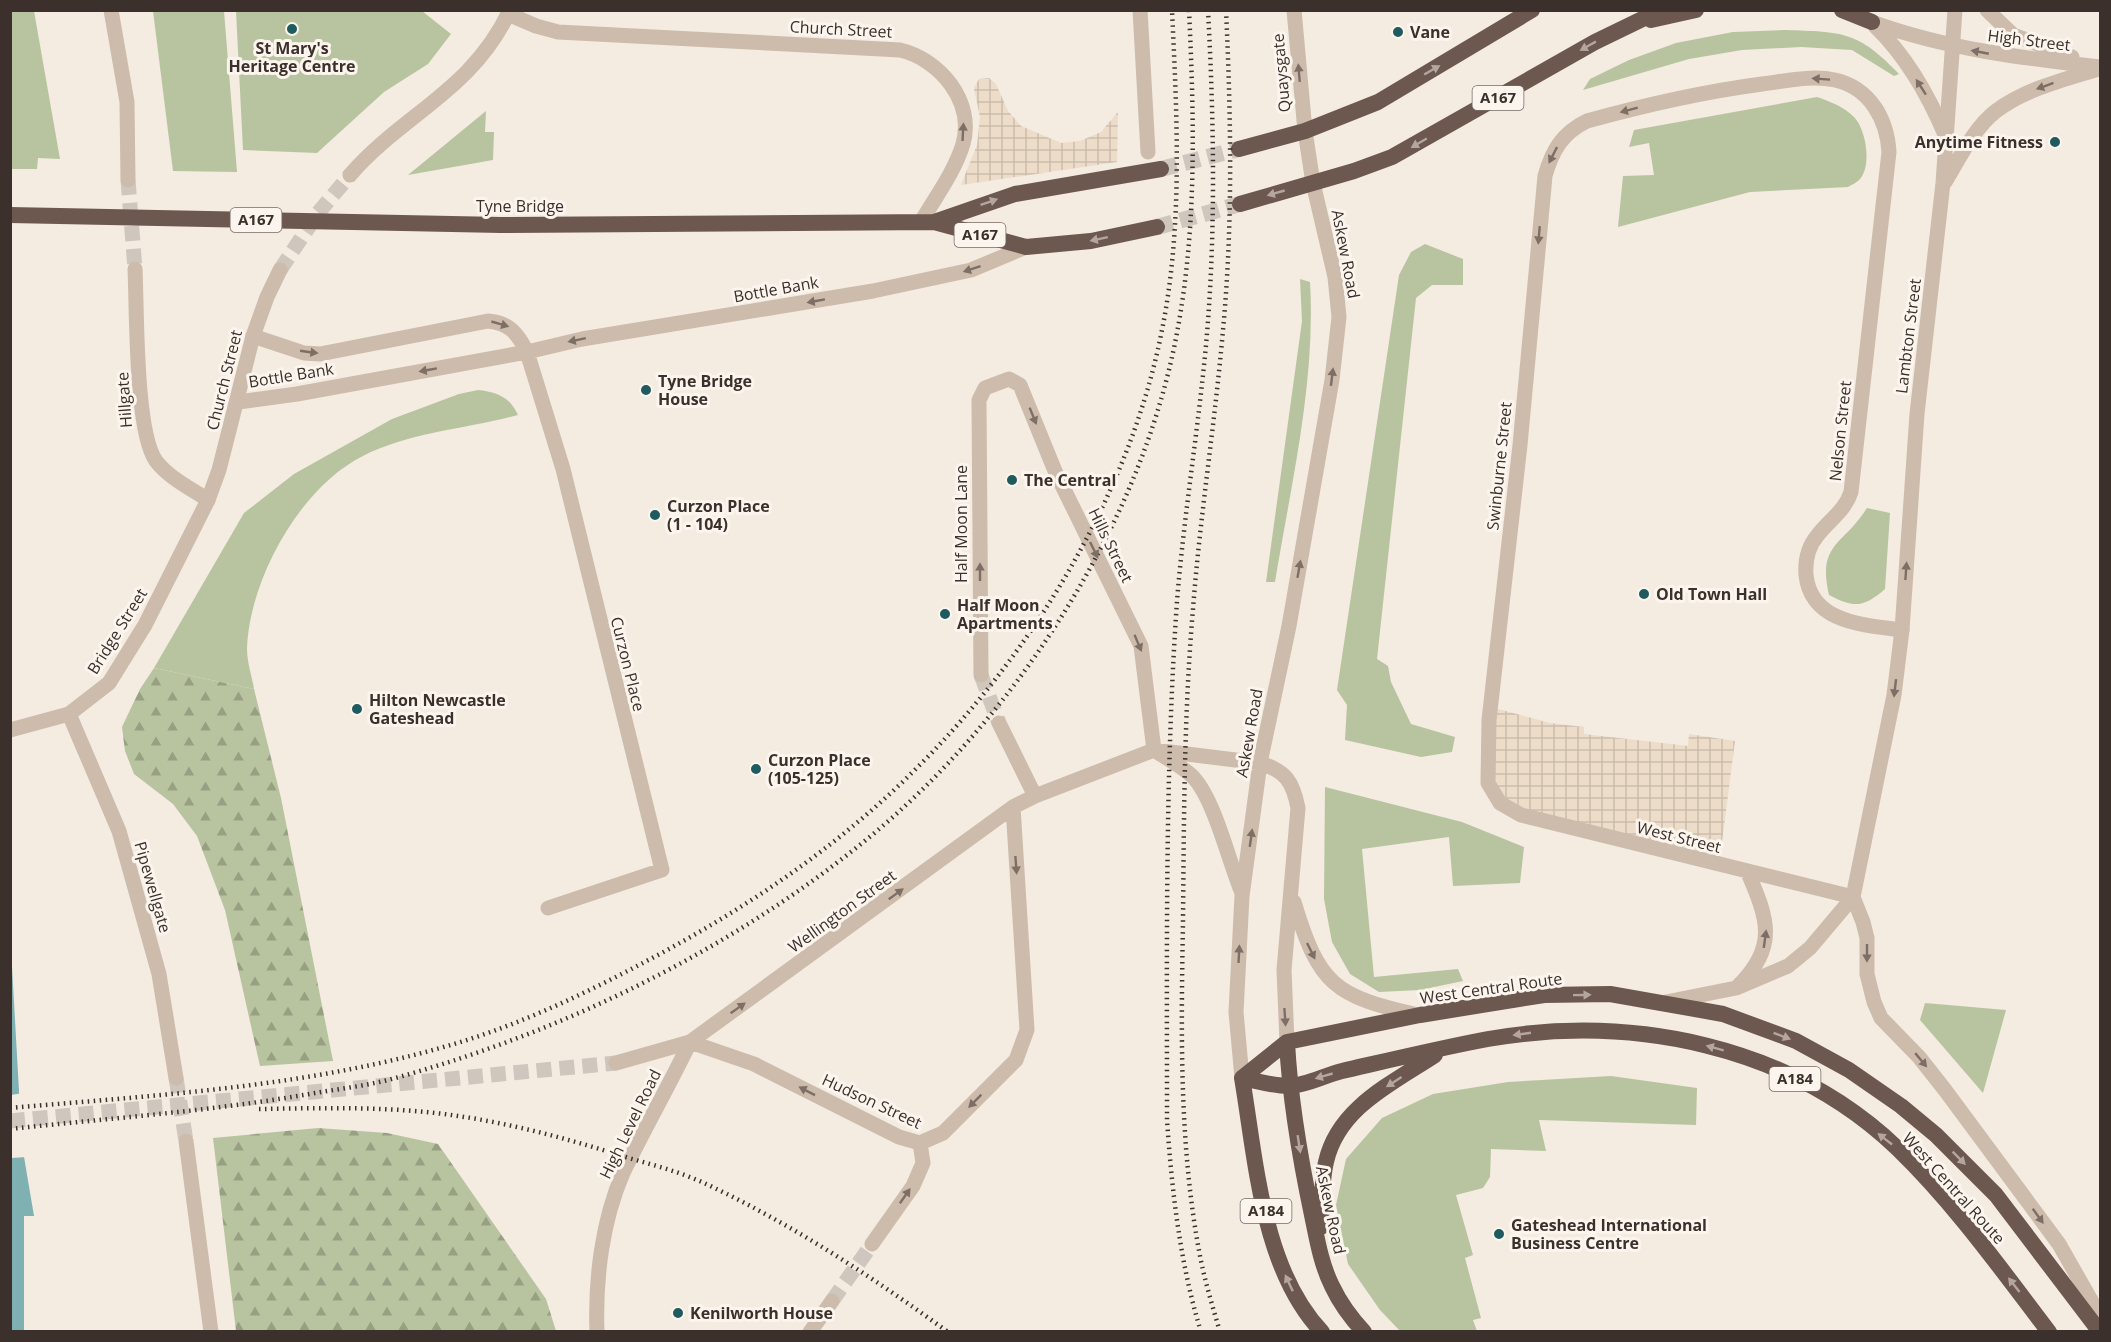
<svg xmlns="http://www.w3.org/2000/svg" width="2111" height="1342" viewBox="0 0 2111 1342" font-family="'Open Sans',sans-serif">
<style>
.green{fill:#b8c4a0}
.forest{fill:url(#forest-firs)}
.plaza{fill:url(#plaza-grid)}
.water{fill:#7fb0b2}
.pier{fill:#f4ebe1}
.lines{fill:none;stroke-linecap:round;stroke-linejoin:round}
.minor-tunnel{stroke:#cfc6bd;stroke-width:15;stroke-dasharray:15 8;stroke-linecap:butt}
.tertiary-tunnel{stroke:#cfc6bd;stroke-width:15;stroke-dasharray:15 8;stroke-linecap:butt}
.trunk-tunnel{stroke:#cfc6bd;stroke-width:16;stroke-dasharray:16 8;stroke-linecap:butt}
.minor{stroke:#cdbbac;stroke-width:15}
.tertiary{stroke:#cdbbac;stroke-width:15}
.trunk{stroke:#6c584f;stroke-width:16}
.rail{stroke:#3b302b;stroke-width:4.5;stroke-dasharray:1.5 4.5;stroke-linecap:butt}
.trunk-bridge{stroke:#6c584f;stroke-width:16}
.oneway{fill:#b4a69e}
.oneway2{fill:#7d6f65}
.poi-dot{fill:#1f5a5e;stroke:#fbf5ee;stroke-width:2}
.labels{text-anchor:middle;stroke-width:6;stroke-linejoin:round;paint-order:stroke}
.shield{fill:#fbf5ee;stroke:#756b66;stroke-width:1.5}
.shield-label{font-size:15px;font-weight:bold;fill:#3b302b}
.street-label{font-size:16px;fill:#3b302b;stroke:#fbf5ee}
.poi-label{font-size:16px;font-weight:bold;fill:#3b302b;stroke:#fbf5ee;text-anchor:start}
</style>
<defs>
<pattern id="forest-firs" width="22" height="20" patternUnits="userSpaceOnUse" patternTransform="scale(1.5)"><rect width="22" height="20" fill="#b8c4a0"/><path d="M5 1l3.5 6h-7zM16 11l3.5 6h-7z" fill="#97a083"/></pattern>
<pattern id="plaza-grid" width="8" height="8" patternUnits="userSpaceOnUse" patternTransform="scale(1.5)"><rect width="8" height="8" fill="#ecdcc8"/><path d="M0 4h8M4 0v8" fill="none" stroke="#cbbdac"/></pattern>
</defs>
<rect width="100%" height="100%" fill="#f4ebe1"/>
<!-- green -->
<path class="green" d="M11 10 34 11 60 159 38 158 37 169H11Z
M153 11H224L237 172 173 171Z
M236 11H422L451 34 428 64 384 92 317 153 243 150Z
M1785 30C1843 32 1858 31 1899 74L1894 76 1852 50 1801 47 1742 50 1689 59 1583 90 1590 79 1629 60 1676 43 1733 32Z
M1817 97C1831 102 1843 106 1854 117 1866 129 1872 165 1860 179 1858 182 1851 185 1848 187L1750 192 1618 227 1623 176 1654 175 1649 143 1629 147 1634 130Z
M486 111 485 132H494L493 160 408 175Z
M1425 244 1463 259V285H1432L1416 298 1377 659 1388 666 1391 682 1411 724 1455 737 1452 752 1421 757 1345 740 1347 705 1337 690 1399 275 1411 252Z
M1300 279 1310 282C1316 382 1291 484 1275 582H1266L1302 321Z
M478 390C497 392 510 397 518 415 467 429 410 432 363 456 300 487 249 580 247 649 247 662 252 677 254 689L154 668 244 513 294 474 392 419 459 394Z
M1867 508 1890 513 1885 589C1863 608 1854 608 1829 595 1817 543 1843 546 1867 508Z
M1325 787 1462 822 1524 847 1520 883 1453 886 1449 837 1362 849 1374 977 1458 969 1463 981 1420 990 1379 992 1350 974 1332 942 1324 899Z
M1925 1003 2006 1010 1983 1093 1920 1020Z
M1611 1076 1697 1088 1696 1125 1539 1120 1546 1151 1491 1149 1490 1177 1483 1188 1456 1195 1473 1255 1465 1258 1481 1318 1473 1320 1477 1331H1400L1380 1310 1348 1264 1336 1205 1346 1159 1382 1118 1433 1094 1508 1082Z"/>
<!-- forest -->
<path class="forest" d="M154 668 254 689 281 798 333 1061 260 1066 225 910 197 836 173 804 134 774 125 751 122 727 140 689Z
M318 1128 387 1133 438 1144 546 1299 556 1331H236L213 1138Z"/>
<!-- plaza -->
<path class="plaza" d="M989 78 996 84 1008 111 1021 126 1061 143 1080 141 1101 132 1118 112 1117 162 961 185 977 145 980 117 974 88 979 79Z
M1491 707 1550 723 1584 727V734L1688 746 1689 734 1735 741 1719 865 1521 815 1494 796Z"/>
<!-- water -->
<path class="water" d="M10 931 22 1145 34 1216H24V1332L10 1331Z"/>
<!-- pier -->
<path class="pier" d="M23 1093 27 1157 11 1158V1095Z"/>
<g class="lines">
<!-- minor-tunnel -->
<path class="minor-tunnel" d="M128 180 135 269
M981 675 999 723
M176 1078 186 1141
M10 1121 616 1063
M832 1301 872 1244"/>
<!-- tertiary-tunnel -->
<path class="tertiary-tunnel" d="M280 270 318 213 350 175"/>
<!-- trunk-tunnel -->
<path class="trunk-tunnel" d="M1161 169 1239 149
M1157 227 1240 204"/>
<!-- minor -->
<path class="minor" d="M111 10 127 102 128 180
M1140 10 1148 152
M508 14 536 26 558 32 900 50C939 59 975 101 963 144 955 171 935 198 921 222
M135 269C137 309 135 432 156 461 169 478 190 488 208 500
M253 336 304 353 320 354 488 321C510 323 518 334 527 352L563 469 662 870 548 908
M238 402 297 394 527 352 582 339 873 291 971 270 1026 247
M981 675 979 400 985 388 1009 379 1020 385 1055 471 1141 646 1154 750
M69 714 119 831 159 974 176 1078
M999 723 1035 796
M1157 752C1168 759 1181 766 1191 775 1214 796 1229 863 1242 893
M1853 897 1521 815 1500 803 1488 783 1489 720 1520 445 1545 176C1552 151 1562 133 1587 121 1645 105 1702 92 1762 84 1786 81 1811 75 1835 80 1870 88 1887 119 1889 152L1851 492C1845 511 1829 520 1817 536 1808 547 1805 561 1806 575 1811 623 1864 625 1902 630
M1294 902C1319 985 1334 996 1418 1015
M1738 986C1778 947 1768 919 1748 873
M690 1042 754 1064 899 1137 920 1143 943 1133 1016 1060 1027 1030 1013 807
M616 1063 690 1042 1013 807 1035 796 1154 750 1260 763C1286 771 1293 782 1298 808L1284 970 1287 1042
M1242 1078 1236 1012 1242 896 1260 763 1289 626 1332 380 1339 317 1335 277 1313 183 1305 131 1294 10
M186 1141 211 1332
M872 1244 913 1186 923 1163 920 1143
M597 1332C595 1280 602 1221 623 1173 644 1129 669 1086 690 1042
M810 1332 832 1301"/>
<!-- tertiary -->
<path class="tertiary" d="M1987 10 2013 35 2072 57
M1872 22C1946 49 2022 58 2100 67
M1875 26C1907 57 1929 96 1946 137
M350 175C404 113 472 91 510 10
M1945 182C1959 159 1974 128 1996 111 2025 89 2063 80 2098 69
M10 730 69 714 109 683 145 625 208 500 219 470 253 336 267 297 280 270
M1853 897 1863 922 1867 938V974L1874 1002 1881 1018 1919 1057 1945 1090 2059 1244 2100 1316
M1666 1002 1736 988 1788 966 1810 948 1853 897 1894 695 1902 630 1917 414 1943 183 1955 10"/>
<!-- trunk -->
<path class="trunk" d="M1842 10 1872 22
M1651 20 1696 10
M1239 149 1305 131 1378 102 1532 10
M1240 204 1354 171 1392 157 1595 42 1661 10
M934 222 1015 194 1161 169
M501 225 934 222 1026 247 1091 241 1157 227
M1287 1042C1290 1100 1300 1158 1312 1215 1317 1239 1321 1264 1332 1286 1340 1303 1351 1318 1364 1332
M1242 1078 1287 1042 1420 1015 1544 995 1610 994 1723 1014 1796 1041 1849 1070 1901 1106 1936 1135 1996 1195 2100 1332
M1242 1078C1257 1081 1273 1086 1288 1086 1305 1086 1325 1075 1342 1071 1390 1060 1440 1048 1488 1039 1632 1014 1789 1045 1897 1148 1954 1203 2001 1269 2049 1332
M1242 1078C1256 1160 1262 1269 1322 1332
M1321 1227C1322 1206 1321 1183 1326 1162 1338 1108 1391 1084 1435 1055"/>
<!-- rail -->
<path class="rail" d="M10 1108C159 1095 309 1087 454 1044 518 1025 580 996 639 965 714 926 788 880 853 826 1001 704 1125 519 1162 330 1183 225 1177 117 1172 10
M259 1109C325 1108 393 1106 458 1116 513 1124 569 1139 622 1156 649 1164 678 1171 704 1183 790 1223 871 1276 948 1332
M10 1129C112 1118 214 1111 315 1093 339 1089 364 1086 388 1080 559 1034 728 952 866 840 1002 729 1118 558 1164 389 1198 266 1195 137 1189 10
M1201 1332C1180 1263 1172 1192 1167 1120 1167 947 1165 774 1177 601 1184 515 1198 431 1206 345 1216 234 1214 122 1208 10
M1220 1332C1213 1308 1206 1285 1201 1261 1179 1150 1181 1034 1183 922 1184 817 1184 713 1193 609 1200 516 1215 423 1223 330 1233 224 1231 117 1226 10"/>
<!-- trunk-bridge -->
<path class="trunk-bridge" d="M10 215 501 225"/>
</g>
<!-- one-way arrows -->
<defs><path id="oneway-solid" d="M-6-.8H1V-3.2L6.5 0L1 3.2V.8H-6Z" transform="scale(1.5)"/></defs>
<g class="oneway">
<use href="#oneway-solid" transform="translate(1588 46) rotate(151)"/>
<use href="#oneway-solid" transform="translate(1432 70) rotate(-30)"/>
<use href="#oneway-solid" transform="translate(1419 143) rotate(150)"/>
<use href="#oneway-solid" transform="translate(1276 193) rotate(164)"/>
<use href="#oneway-solid" transform="translate(989 202) rotate(-19)"/>
<use href="#oneway-solid" transform="translate(1099 239) rotate(168)"/>
<use href="#oneway-solid" transform="translate(1582 995) rotate(-1)"/>
<use href="#oneway-solid" transform="translate(1522 1034) rotate(172)"/>
<use href="#oneway-solid" transform="translate(1782 1036) rotate(21)"/>
<use href="#oneway-solid" transform="translate(1715 1048) rotate(-165)"/>
<use href="#oneway-solid" transform="translate(1324 1076) rotate(164)"/>
<use href="#oneway-solid" transform="translate(1394 1082) rotate(147)"/>
<use href="#oneway-solid" transform="translate(1885 1139) rotate(-142)"/>
<use href="#oneway-solid" transform="translate(1299 1144) rotate(81)"/>
<use href="#oneway-solid" transform="translate(1959 1158) rotate(45)"/>
<use href="#oneway-solid" transform="translate(1289 1283) rotate(-115)"/>
<use href="#oneway-solid" transform="translate(2014 1285) rotate(-128)"/>
</g>
<g class="oneway2">
<use href="#oneway-solid" transform="translate(1980 52) rotate(-169)"/>
<use href="#oneway-solid" transform="translate(1299 73) rotate(-95)"/>
<use href="#oneway-solid" transform="translate(1821 79) rotate(-176)"/>
<use href="#oneway-solid" transform="translate(2045 86) rotate(160)"/>
<use href="#oneway-solid" transform="translate(1921 87) rotate(-123)"/>
<use href="#oneway-solid" transform="translate(1629 110) rotate(165)"/>
<use href="#oneway-solid" transform="translate(963 132) rotate(-87)"/>
<use href="#oneway-solid" transform="translate(1553 155) rotate(117)"/>
<use href="#oneway-solid" transform="translate(1539 235) rotate(95)"/>
<use href="#oneway-solid" transform="translate(972 269) rotate(162)"/>
<use href="#oneway-solid" transform="translate(816 301) rotate(170)"/>
<use href="#oneway-solid" transform="translate(500 324) rotate(16)"/>
<use href="#oneway-solid" transform="translate(577 340) rotate(168)"/>
<use href="#oneway-solid" transform="translate(309 352) rotate(8)"/>
<use href="#oneway-solid" transform="translate(428 370) rotate(170)"/>
<use href="#oneway-solid" transform="translate(1332 377) rotate(-83)"/>
<use href="#oneway-solid" transform="translate(1033 416) rotate(68)"/>
<use href="#oneway-solid" transform="translate(1094 550) rotate(64)"/>
<use href="#oneway-solid" transform="translate(1299 569) rotate(-80)"/>
<use href="#oneway-solid" transform="translate(1906 571) rotate(-86)"/>
<use href="#oneway-solid" transform="translate(980 572) rotate(-90)"/>
<use href="#oneway-solid" transform="translate(1138 643) rotate(67)"/>
<use href="#oneway-solid" transform="translate(1895 688) rotate(97)"/>
<use href="#oneway-solid" transform="translate(1251 838) rotate(-82)"/>
<use href="#oneway-solid" transform="translate(1016 865) rotate(86)"/>
<use href="#oneway-solid" transform="translate(896 894) rotate(-36)"/>
<use href="#oneway-solid" transform="translate(1765 939) rotate(-82)"/>
<use href="#oneway-solid" transform="translate(1311 951) rotate(64)"/>
<use href="#oneway-solid" transform="translate(1867 953) rotate(90)"/>
<use href="#oneway-solid" transform="translate(1239 954) rotate(-87)"/>
<use href="#oneway-solid" transform="translate(738 1008) rotate(-35)"/>
<use href="#oneway-solid" transform="translate(1285 1017) rotate(86)"/>
<use href="#oneway-solid" transform="translate(1921 1060) rotate(50)"/>
<use href="#oneway-solid" transform="translate(807 1091) rotate(-153)"/>
<use href="#oneway-solid" transform="translate(975 1101) rotate(135)"/>
<use href="#oneway-solid" transform="translate(905 1196) rotate(-55)"/>
<use href="#oneway-solid" transform="translate(2038 1216) rotate(54)"/>
</g>
<!-- markers -->
<g class="poi-dot">
<circle cx="292" cy="29" r="6"/>
<circle cx="1398" cy="32" r="6"/>
<circle cx="2055" cy="142" r="6"/>
<circle cx="646" cy="390" r="6"/>
<circle cx="1012" cy="480" r="6"/>
<circle cx="655" cy="515" r="6"/>
<circle cx="1644" cy="594" r="6"/>
<circle cx="945" cy="614" r="6"/>
<circle cx="357" cy="709" r="6"/>
<circle cx="756" cy="769" r="6"/>
<circle cx="1499" cy="1234" r="6"/>
<circle cx="678" cy="1313" r="6"/>
</g>
<g class="labels">
<!-- shield labels -->
<g class="shield">
<rect x="1472.5" y="86" width="51" height="24" rx="4.5"/>
<rect x="230.5" y="208" width="51" height="24" rx="4.5"/>
<rect x="954.5" y="223" width="51" height="24" rx="4.5"/>
<rect x="1769.5" y="1067" width="51" height="24" rx="4.5"/>
<rect x="1240.5" y="1199" width="51" height="24" rx="4.5"/>
</g>
<g class="shield-label">
<text x="1498" y="103">A167</text>
<text x="256" y="225">A167</text>
<text x="980" y="240">A167</text>
<text x="1795" y="1084">A184</text>
<text x="1266" y="1216">A184</text>
</g>
<!-- street labels -->
<g class="street-label">
<text transform="translate(841 29) rotate(3)" y="6">Church Street</text>
<text transform="translate(2029 40) rotate(7)" y="6">High Street</text>
<text transform="translate(1281 73) rotate(-95)" y="6">Quaysgate</text>
<text x="520" y="212">Tyne Bridge</text>
<text transform="translate(1346 254) rotate(79)" y="6">Askew Road</text>
<text transform="translate(776 289) rotate(-10)" y="6">Bottle Bank</text>
<text transform="translate(1908 336) rotate(-83)" y="6">Lambton Street</text>
<text transform="translate(291 375) rotate(-9)" y="6">Bottle Bank</text>
<text transform="translate(224 380) rotate(-76)" y="6">Church Street</text>
<text transform="translate(124 400) rotate(-94)" y="6">Hillgate</text>
<text transform="translate(1840 431) rotate(-84)" y="6">Nelson Street</text>
<text transform="translate(1499 466) rotate(-84)" y="6">Swinburne Street</text>
<text transform="translate(961 524) rotate(-90)" y="6">Half Moon Lane</text>
<text transform="translate(1111 545) rotate(64)" y="6">Hills Street</text>
<text transform="translate(117 631) rotate(-58)" y="6">Bridge Street</text>
<text transform="translate(628 664) rotate(76)" y="6">Curzon Place</text>
<text transform="translate(1249 733) rotate(-80)" y="6">Askew Road</text>
<text transform="translate(1679 837) rotate(14)" y="6">West Street</text>
<text transform="translate(153 887) rotate(74)" y="6">Pipewellgate</text>
<text transform="translate(842 911) rotate(-36)" y="6">Wellington Street</text>
<text transform="translate(1491 988) rotate(-8)" y="6">West Central Route</text>
<text transform="translate(872 1101) rotate(25)" y="6">Hudson Street</text>
<text transform="translate(630 1124) rotate(-64)" y="6">High Level Road</text>
<text transform="translate(1954 1188) rotate(48)" y="6">West Central Route</text>
<text transform="translate(1331 1210) rotate(78)" y="6">Askew Road</text>
</g>
<!-- poi labels -->
<g class="poi-label">
<text x="1410" y="38">Vane</text>
<text x="292" y="54" text-anchor="middle">St Mary's<tspan x="292" dy="18">Heritage Centre</tspan></text>
<text x="2043" y="148" text-anchor="end">Anytime Fitness</text>
<text x="658" y="387">Tyne Bridge<tspan x="658" dy="18">House</tspan></text>
<text x="1024" y="486">The Central</text>
<text x="667" y="512">Curzon Place<tspan x="667" dy="18">(1 - 104)</tspan></text>
<text x="1656" y="600">Old Town Hall</text>
<text x="957" y="611">Half Moon<tspan x="957" dy="18">Apartments</tspan></text>
<text x="369" y="706">Hilton Newcastle<tspan x="369" dy="18">Gateshead</tspan></text>
<text x="768" y="766">Curzon Place<tspan x="768" dy="18">(105-125)</tspan></text>
<text x="1511" y="1231">Gateshead International<tspan x="1511" dy="18">Business Centre</tspan></text>
<text x="690" y="1319">Kenilworth House</text>
</g>
</g>
<!-- border -->
<rect width="2111" height="1342" fill="none" stroke="#3b302b" stroke-width="24"/>
</svg>
